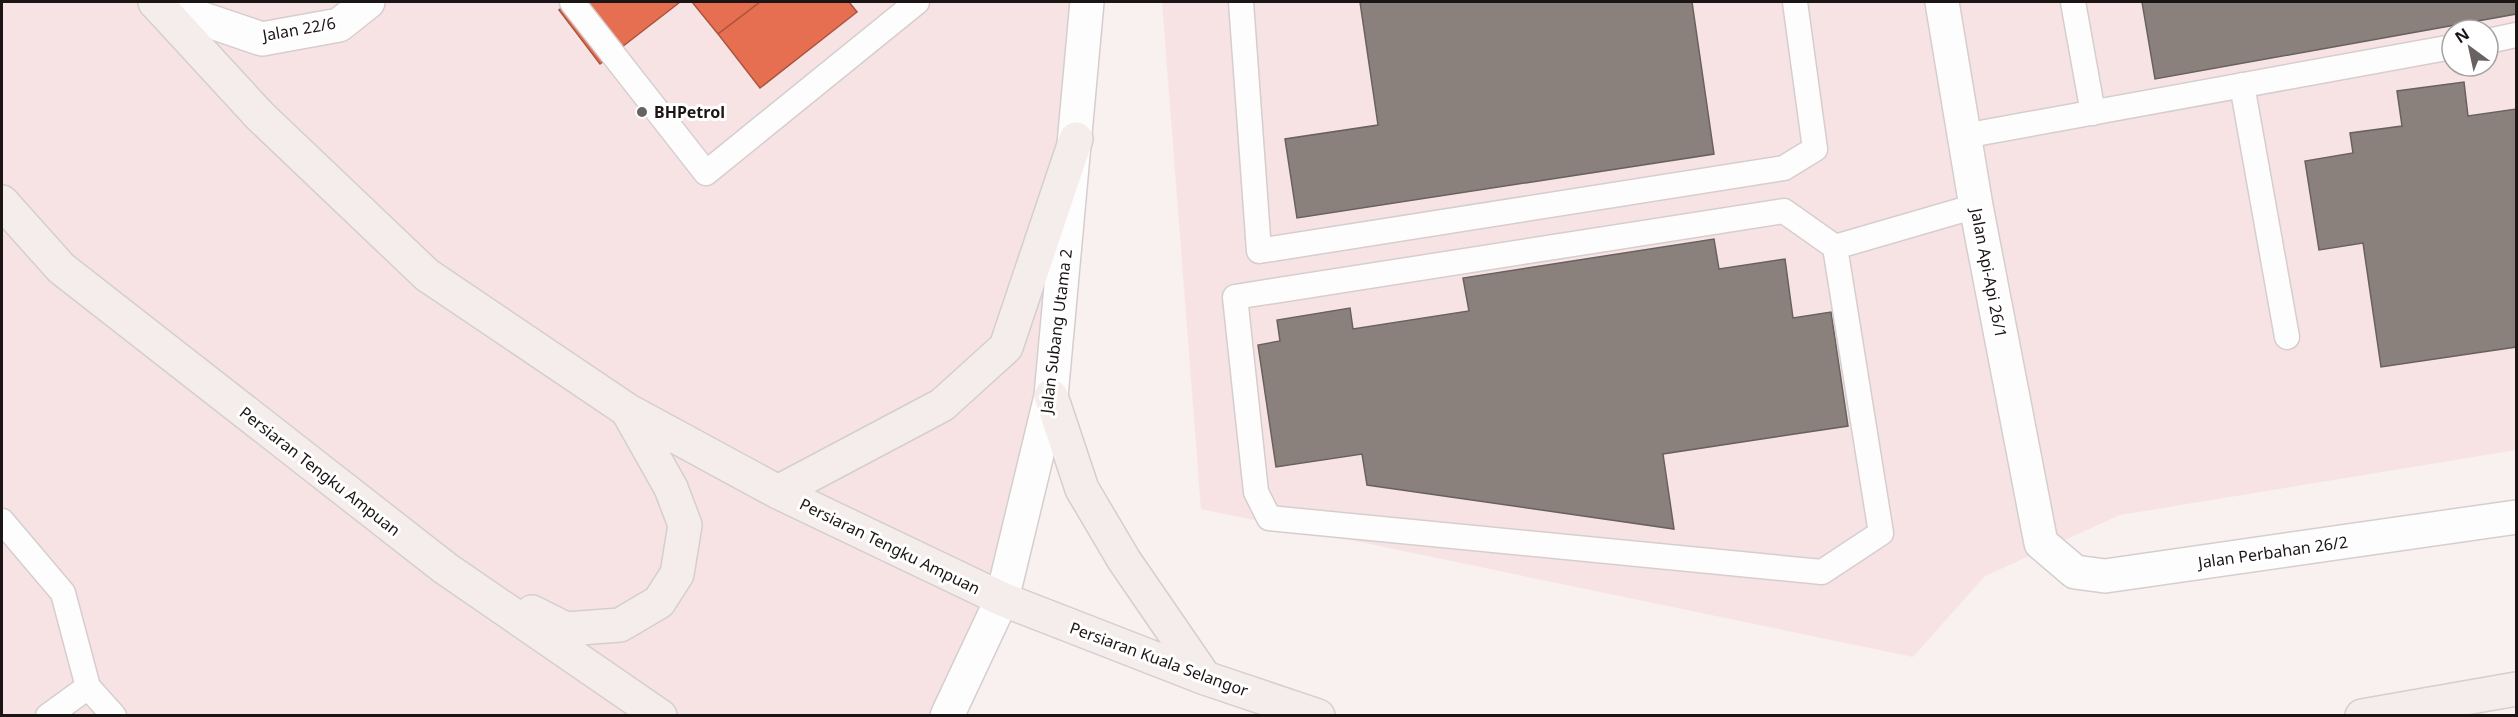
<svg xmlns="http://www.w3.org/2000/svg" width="2518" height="717" viewBox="0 0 2518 717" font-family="'Noto Sans',sans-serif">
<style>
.built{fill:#f8e3e4;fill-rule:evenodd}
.shops{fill:#e76f51;stroke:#aa543f;stroke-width:1.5}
.industry{fill:#8a817c;stroke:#69615d;stroke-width:1.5}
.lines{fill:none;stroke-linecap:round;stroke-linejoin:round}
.service-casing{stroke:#d6cece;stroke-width:27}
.minor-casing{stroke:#d6cece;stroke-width:36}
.secondary-casing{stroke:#d6cece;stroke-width:36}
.primary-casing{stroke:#d4cfcf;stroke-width:36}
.service{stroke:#fefdfd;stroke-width:24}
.minor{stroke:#fefdfd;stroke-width:33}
.secondary{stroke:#fefdfd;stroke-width:33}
.primary{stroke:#f5ecec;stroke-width:33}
.poi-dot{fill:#696262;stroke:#fff;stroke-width:2}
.labels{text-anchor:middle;stroke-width:6;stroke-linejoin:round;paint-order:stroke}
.street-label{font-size:16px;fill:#1c1515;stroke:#fff}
.poi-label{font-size:16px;font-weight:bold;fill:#1c1515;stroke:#fff;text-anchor:start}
</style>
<rect width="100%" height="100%" fill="#f9f0f0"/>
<!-- built -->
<path class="built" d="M2 2H1082L1044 394 992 587 942 715H2Z
M1162 2H2516V450L2120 515 1985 576 1913 657 1201 509ZM2452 30H2488V66H2452Z"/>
<!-- shops -->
<path class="shops" d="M570 2H680L600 64 559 10Z
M692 2H760L718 34Z
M760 2H849L857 12 760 88 718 34Z"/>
<!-- industry -->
<path class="industry" d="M1360 2H1692L1714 154 1297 218 1285 139 1378 125Z
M2142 2H2516V14L2155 79Z
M2464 82 2468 116 2516 109V347L2381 367 2363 243 2319 250 2305 161 2353 153 2350 133 2402 126 2397 91Z
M1714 239 1719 269 1785 259 1793 318 1831 312 1848 426 1663 454 1674 529 1367 485 1362 454 1276 467 1258 345 1280 341 1277 320 1350 308 1353 329 1469 311 1463 278Z"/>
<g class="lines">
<!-- service casing -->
<g class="service-casing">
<path id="service" d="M572 2 706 173 917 2
M1241 2 1259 251 1784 168 1815 149 1795 2
M2073 2 2093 113
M2488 41 2516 35
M2242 85 2287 337
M1964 136 2452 47
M1835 247 1784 211 1235 297 1256 492 1269 518 1822 572 1881 533 1835 247 1976 206
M2 521 63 593 88 687 48 716
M88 687 114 716"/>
</g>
<!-- minor casing -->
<g class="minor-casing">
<path id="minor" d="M1942 2 1976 206 2041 543 2075 572 2105 576 2516 517
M156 3 262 39 339 25 368 2"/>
</g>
<!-- secondary casing -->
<g class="secondary-casing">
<path id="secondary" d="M947 716 1002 599 1051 396 1087 2"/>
</g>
<!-- primary casing -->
<g class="primary-casing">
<path id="primary" d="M155 2 260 116 427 275 627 410 778 492 1002 599 1205 678 1318 716
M2 202 61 268 445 568 660 716
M1051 396 1082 489 1124 560 1205 678
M778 492 942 405 1006 347 1076 139
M532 612 566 629 620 625 659 602 677 574 685 525 671 488 627 410
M2362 716 2516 689"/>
</g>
<!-- service -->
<use href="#service" class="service"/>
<!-- minor -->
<use href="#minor" class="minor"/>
<!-- secondary -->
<use href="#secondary" class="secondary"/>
<!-- primary -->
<use href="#primary" class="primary"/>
</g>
<!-- markers -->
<circle class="poi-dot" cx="642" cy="112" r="6"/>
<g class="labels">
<!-- street labels -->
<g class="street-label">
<text transform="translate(299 29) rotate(-10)" y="6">Jalan 22/6</text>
<text transform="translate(1989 273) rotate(79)" y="6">Jalan Api-Api 26/1</text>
<text transform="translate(1056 331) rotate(-83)" y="6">Jalan Subang Utama 2</text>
<text transform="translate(320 471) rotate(38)" y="6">Persiaran Tengku Ampuan</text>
<text transform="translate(890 546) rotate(26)" y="6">Persiaran Tengku Ampuan</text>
<text transform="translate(2273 552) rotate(-8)" y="6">Jalan Perbahan 26/2</text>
<text transform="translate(1159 659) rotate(20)" y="6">Persiaran Kuala Selangor</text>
</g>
<!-- poi labels -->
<g class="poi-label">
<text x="654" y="118">BHPetrol</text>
</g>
</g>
<!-- border -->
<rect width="2518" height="717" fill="none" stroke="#1c1515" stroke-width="6"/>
<!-- north arrow -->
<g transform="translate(2470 48) rotate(327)"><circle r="28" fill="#ffffff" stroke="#a4a1a1" stroke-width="1.5"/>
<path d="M0-4.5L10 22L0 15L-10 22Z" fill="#696262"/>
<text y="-9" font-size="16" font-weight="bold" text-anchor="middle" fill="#1c1515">N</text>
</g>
</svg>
